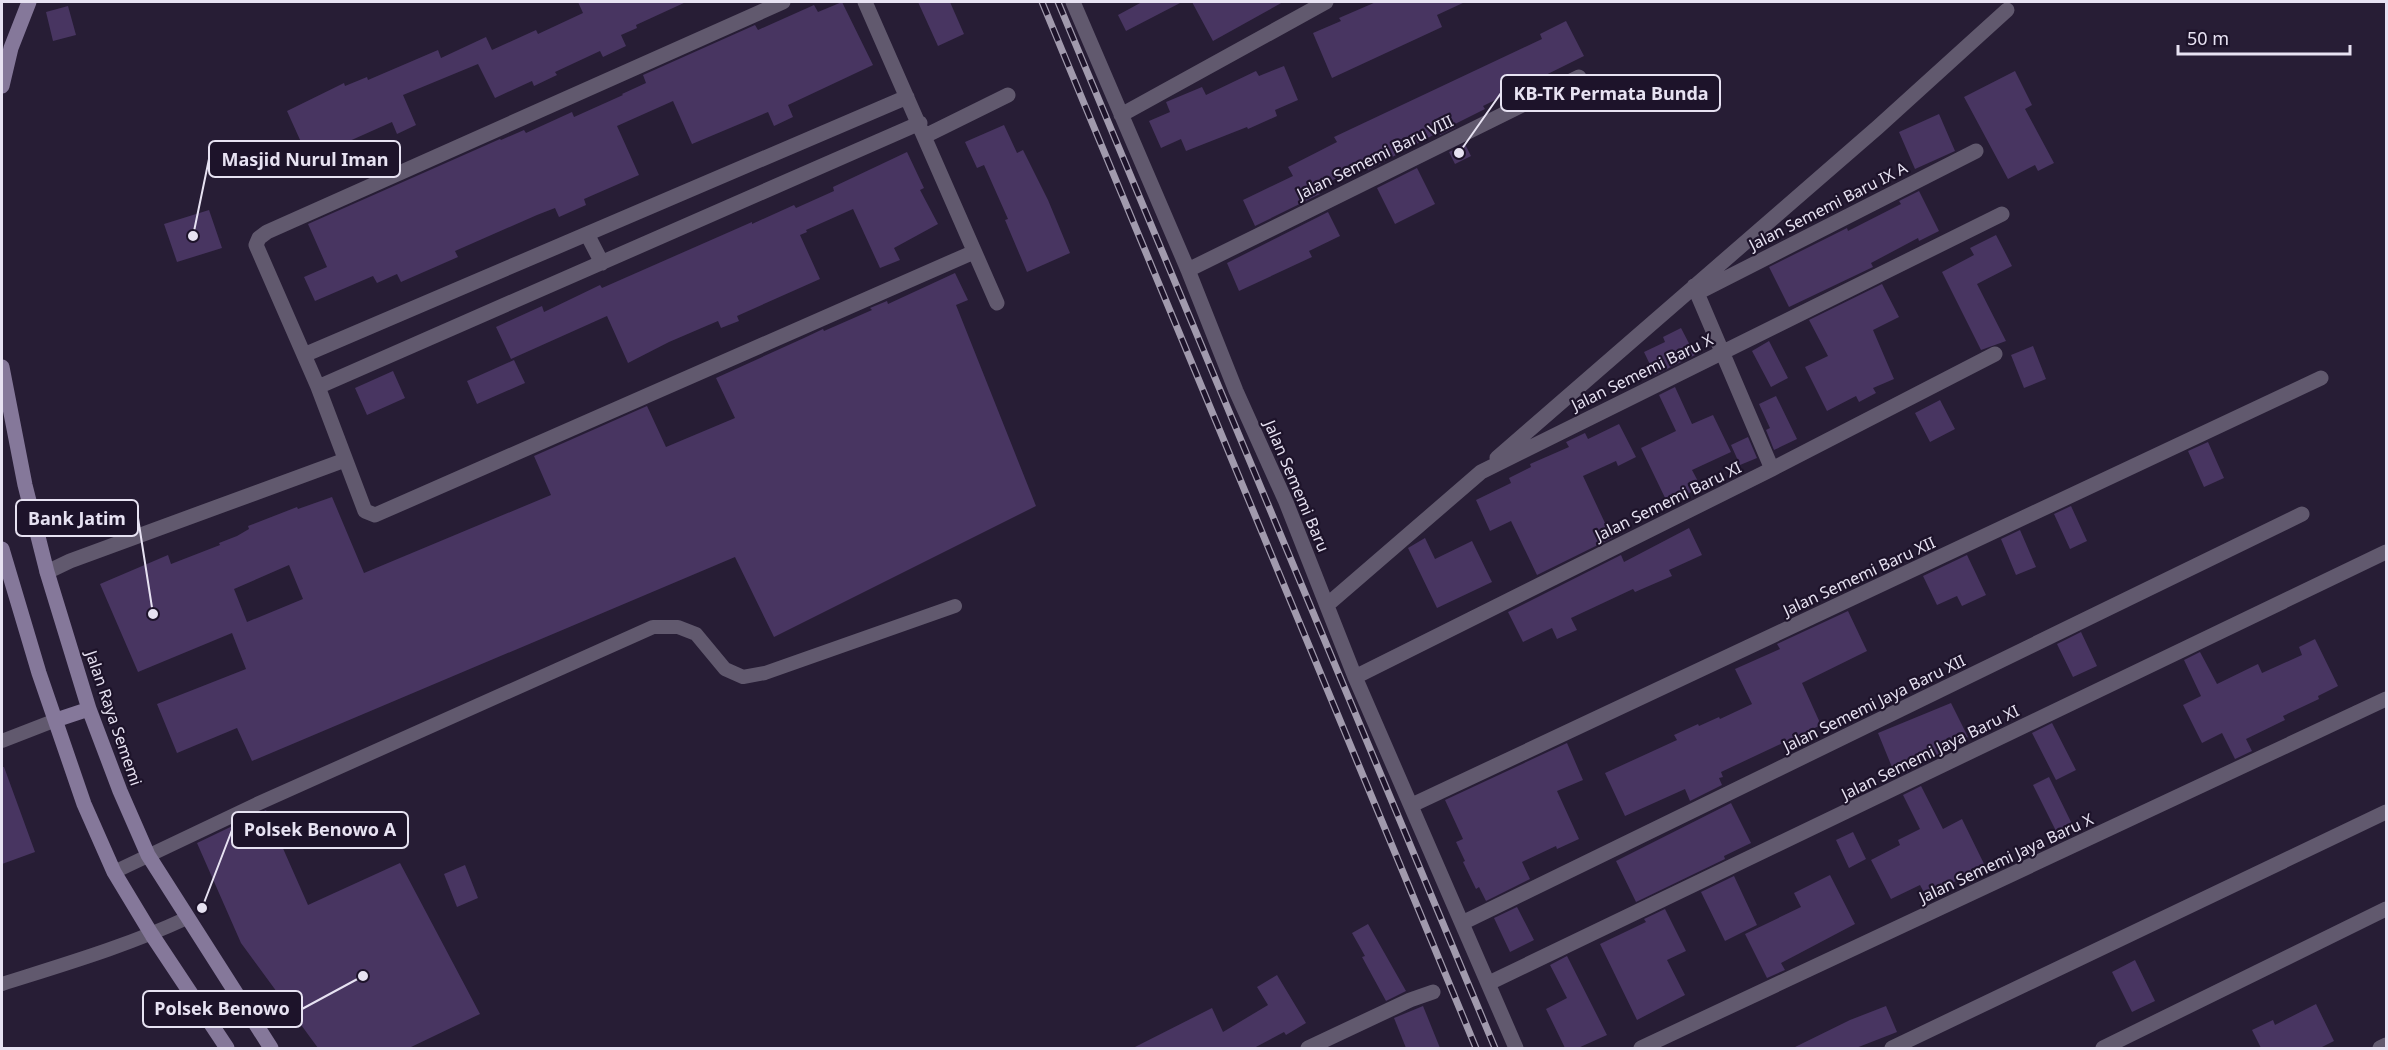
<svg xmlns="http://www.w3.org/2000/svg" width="2388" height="1050" viewBox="0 0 2388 1050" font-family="'Noto Sans',sans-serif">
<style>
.building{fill:#483561;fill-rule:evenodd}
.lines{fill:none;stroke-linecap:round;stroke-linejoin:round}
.service{stroke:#61596e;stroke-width:14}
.minor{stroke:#61596e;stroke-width:15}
.secondary{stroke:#85789a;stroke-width:15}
.rail-casing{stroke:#a19aad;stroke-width:7}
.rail{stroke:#1d132a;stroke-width:4.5;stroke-dasharray:14;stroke-linecap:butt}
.labels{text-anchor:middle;stroke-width:4.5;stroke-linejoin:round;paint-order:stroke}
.street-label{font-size:16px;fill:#e7e2f2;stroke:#1d132a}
.leader{fill:none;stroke:#e7e2f2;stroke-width:2}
.callout-dot{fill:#e7e2f2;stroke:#1d132a;stroke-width:2}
.callout{fill:#1d132a;stroke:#e7e2f2;stroke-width:2}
.callout-label{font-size:18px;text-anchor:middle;font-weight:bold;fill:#e7e2f2}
</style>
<rect width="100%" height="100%" fill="#271d35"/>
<!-- building -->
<path class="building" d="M578 2H686L636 25 637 28 621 35 626 46 603 57 600 51 555 72 557 75 534 86 532 81 495 98 478 64 403 95 416 125 397 134 392 122 327 151 328 154 310 162 287 111 344 83 345 86 367 77 368 80 438 50 441 58 486 37 492 50 536 30 538 34 583 13Z
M842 2 873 65 788 105 793 117 774 126 768 112 692 144 673 101 617 126 639 175 584 199 586 205 559 217 555 208 537 215 455 251 458 257 401 282 397 274 377 283 373 276 315 301 304 277 327 267 308 224 500 139 501 140 524 130 526 133 572 112 574 117 623 95 622 94 646 83 643 75 755 25 758 30 814 5 818 12Z
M918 2H950L964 34 938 46Z
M1142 2H1182L1126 31 1118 15Z
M1192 2H1283L1213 41Z
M1376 2H1465L1437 15 1442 27 1332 78 1313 33 1341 21 1339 18Z
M68 6 76 35 53 41 46 12Z
M1566 21 1584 56 1483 106 1485 109 1455 124 1456 127 1440 135 1439 132 1368 170 1365 164 1327 183 1329 187 1319 192 1320 194 1255 226 1243 200 1293 176 1288 167 1337 142 1334 137 1542 39 1540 34Z
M1284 66 1298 100 1275 110 1277 116 1248 129 1247 127 1186 151 1181 139 1161 148 1149 121 1170 112 1166 102 1202 87 1206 95 1256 71 1259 76Z
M2015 71 2032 105 2025 109 2054 163 2038 171 2035 165 2008 179 1964 97Z
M1939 114 1955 151 1915 169 1899 132Z
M1004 125 1017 153 1023 150 1048 200 1070 253 1027 272 1005 220 1008 219 984 165 977 168 965 142Z
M1465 144 1471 156 1455 164 1449 152Z
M907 152 924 188 920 190 938 224 894 248 900 260 880 268 853 209 806 230 807 232 800 235 820 279 737 316 739 321 721 328 718 321 669 342 628 363 607 316 511 359 496 327 542 306 544 312 600 285 602 288 752 222V224L794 205 796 208 834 191 833 187Z
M1417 168 1435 204 1395 224 1377 188Z
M1919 191 1939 231 1919 241 1918 238 1871 263 1873 267 1789 307 1769 267 1847 228 1848 231 1901 204 1899 201Z
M209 210 222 248 177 262 164 224Z
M1328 212 1340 236 1309 251 1312 257 1239 291 1227 263Z
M1996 235 2012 266 1977 284 2006 341 1981 350 1942 272 1974 255 1970 248Z
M955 273 968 300 956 305 1036 506 774 637 735 557 252 761 237 728 177 753 157 704 246 669 232 633 138 672 100 584 168 555 171 564 220 545 219 543 237 536 249 529 248 526 297 507 298 509 332 497 364 573 551 495 534 456 647 406 666 447 735 418 716 378 804 338 823 329 824 331 872 310 870 308 887 301 888 304ZM289 565 303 599 247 622 234 589Z
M1882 284 1899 317 1873 330 1894 379 1873 388 1876 393 1859 402 1856 396 1827 411 1805 367 1828 356 1809 320Z
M1681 328 1695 355 1655 375 1644 352 1665 342 1663 337Z
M1769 341 1788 378 1771 387 1752 351Z
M2033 346 2046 379 2024 388 2011 355Z
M514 360 525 383 477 404 467 381Z
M393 371 405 398 367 415 355 388Z
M1675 387 1692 424 1713 415 1731 452 1692 470 1701 487 1668 504 1641 448 1676 431 1659 395Z
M1776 396 1797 439 1774 450 1766 430 1770 428 1759 404Z
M1940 400 1955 429 1930 442 1915 413Z
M1619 424 1636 457 1618 466 1616 461 1583 476 1612 538 1537 575 1511 521 1490 531 1476 500 1511 483 1509 478 1531 467 1530 464 1569 447 1566 442 1585 433 1588 439Z
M1748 437 1757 458 1740 465 1731 445Z
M2208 442 2224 478 2204 487 2188 451Z
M2071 506 2087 541 2070 549 2054 514Z
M1689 528 1702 555 1669 570 1672 576 1635 592 1633 589 1571 618 1577 630 1557 639 1552 628 1523 642 1508 612 1621 555 1624 562Z
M2020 530 2036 567 2016 575 2001 539Z
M1425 538 1435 559 1472 541 1492 582 1437 608 1408 548Z
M1967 555 1986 595 1962 606 1957 596 1937 605 1923 576Z
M1848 611 1867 651 1802 683 1821 725 1721 772 1723 777 1719 778 1722 785 1690 801 1685 789 1625 816 1605 773 1677 740 1674 735 1698 724 1699 726 1719 717 1720 719 1752 704 1735 669 1780 649 1777 644Z
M2081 632 2097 666 2073 677 2057 644Z
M2315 639 2338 686 2318 696 2319 699 2283 716 2285 720 2246 739 2252 751 2235 759 2222 733 2202 743 2183 705 2201 696 2184 660 2200 652 2217 684 2258 664 2262 673 2302 655 2299 647Z
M1951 703 1968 737 1949 746 1951 750 1896 777 1878 733Z
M2052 723 2076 770 2056 780 2032 733Z
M1567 743 1583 780 1557 791 1579 839 1557 849 1556 846 1522 862 1530 879 1486 901 1479 887 1476 889 1463 862 1465 861 1456 842 1463 839 1445 800Z
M2 767H4L35 852 2 864Z
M2049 777 2072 824 2056 831 2033 785Z
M1921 786 1943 829 1962 819 1988 872 1960 886 1958 880 1926 896 1920 885 1891 899 1871 860 1900 845 1898 840 1920 829 1903 795Z
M1731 803 1751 843 1724 856 1725 859 1636 902 1616 861Z
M266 810 308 905 400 863 480 1014 409 1048H318L241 943 197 843Z
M1853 832 1866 859 1849 868 1836 840Z
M465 865 478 898 457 907 444 874Z
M1830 875 1855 924 1781 963 1785 970 1767 978 1745 934 1801 907 1794 893Z
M1734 876 1757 925 1725 941 1701 892Z
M1517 907 1534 940 1510 952 1494 918Z
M1665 909 1686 951 1667 960 1685 995 1637 1020 1600 944 1646 922 1644 919Z
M1368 924 1406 991 1386 1001 1362 957 1365 956 1352 933Z
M1567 956 1607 1035 1578 1048H1565L1546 1009 1567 998 1550 965Z
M2135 960 2155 1001 2132 1012 2112 972Z
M1277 975 1306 1023 1286 1035 1284 1032 1254 1048H1133L1212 1008 1223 1032 1268 1005 1257 987Z
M2316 1004 2334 1041 2320 1048H2261L2252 1030 2273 1020 2275 1025Z
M1423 1006 1440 1048H1406L1394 1018Z
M1886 1006 1897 1032 1856 1048H1793L1850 1020Z"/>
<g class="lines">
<!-- service -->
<path class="service" d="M2 741 56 720
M114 872 257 804 653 627H678L696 634 725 669 743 677 765 673 955 606
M2 984C65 964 127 946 187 918"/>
<!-- minor -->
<path class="minor" d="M783 2 267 232 259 238 256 245 318 387 365 511 375 515 974 252
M865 2 997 303
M1073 2 1188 270 1236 391 1286 502 1355 677 1516 1048
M1121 115 1326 2
M925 136 1008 95
M587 234 602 263
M1188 270 1579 77
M1694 286 1772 469
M1697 293 1976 151
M304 355 907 97
M318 387 920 123
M1497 458 1878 127 2007 10
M47 572 70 561 345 460
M1327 605 1481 472 2002 214
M1355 677 1772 469 1995 354
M1412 805 2321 378
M1462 923 2302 514
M1489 983 2386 552
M1308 1048 1410 1000 1433 992
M1641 1048 2386 699
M1892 1048 2386 812
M2103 1048 2386 909
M2380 1048 2386 1045"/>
<!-- secondary -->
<path class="secondary" d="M2 86 11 48 29 2
M2 367 25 485 47 572 89 709 120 791 148 855 271 1048
M2 549 39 673 84 804 114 872 152 935 227 1048
M56 720 89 709"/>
<!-- rail casing -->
<g class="rail-casing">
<path id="rail" d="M1042 2 1476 1048
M1058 2 1495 1048"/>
</g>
<!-- rail -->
<use href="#rail" class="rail"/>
</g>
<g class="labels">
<!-- street labels -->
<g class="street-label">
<text transform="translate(1375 157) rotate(-26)" y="6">Jalan Sememi Baru VIII</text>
<text transform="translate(1828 206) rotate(-27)" y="6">Jalan Sememi Baru IX A</text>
<text transform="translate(1642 372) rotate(-26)" y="6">Jalan Sememi Baru X</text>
<text transform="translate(1297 486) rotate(67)" y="6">Jalan Sememi Baru</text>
<text transform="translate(1668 501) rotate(-26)" y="6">Jalan Sememi Baru XI</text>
<text transform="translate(1859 576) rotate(-25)" y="6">Jalan Sememi Baru XII</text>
<text transform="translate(1874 703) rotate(-26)" y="6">Jalan Sememi Jaya Baru XII</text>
<text transform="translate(114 718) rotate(71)" y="6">Jalan Raya Sememi</text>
<text transform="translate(1930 752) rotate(-26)" y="6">Jalan Sememi Jaya Baru XI</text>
<text transform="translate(2006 858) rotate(-25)" y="6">Jalan Sememi Jaya Baru X</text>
</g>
</g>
<!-- callouts -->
<path class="leader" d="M1459 153L1501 93M193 236L209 159M153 614L138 518M202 908L232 830M363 976L302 1009"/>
<g class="callout-dot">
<circle cx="1459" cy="153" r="6"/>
<circle cx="193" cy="236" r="6"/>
<circle cx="153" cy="614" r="6"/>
<circle cx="202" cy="908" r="6"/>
<circle cx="363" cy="976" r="6"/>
</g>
<g class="callout">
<rect x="1501" y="75" width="219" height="36" rx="6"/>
<rect x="209" y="141" width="191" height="36" rx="6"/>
<rect x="16" y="500" width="122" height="36" rx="6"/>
<rect x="232" y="812" width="176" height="36" rx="6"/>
<rect x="143" y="991" width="159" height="36" rx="6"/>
</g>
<g class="callout-label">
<text x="1611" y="100">KB-TK Permata Bunda</text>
<text x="305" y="166">Masjid Nurul Iman</text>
<text x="77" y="525">Bank Jatim</text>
<text x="320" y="836">Polsek Benowo A</text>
<text x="222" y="1015">Polsek Benowo</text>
</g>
<!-- border -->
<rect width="2388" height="1050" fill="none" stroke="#e7e2f2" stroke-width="6"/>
<!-- scale -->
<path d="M2178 45v9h172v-9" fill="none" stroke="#e7e2f2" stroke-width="3"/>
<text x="2187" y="45" font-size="18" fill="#e7e2f2" stroke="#1d132a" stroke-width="4.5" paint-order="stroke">50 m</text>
</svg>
